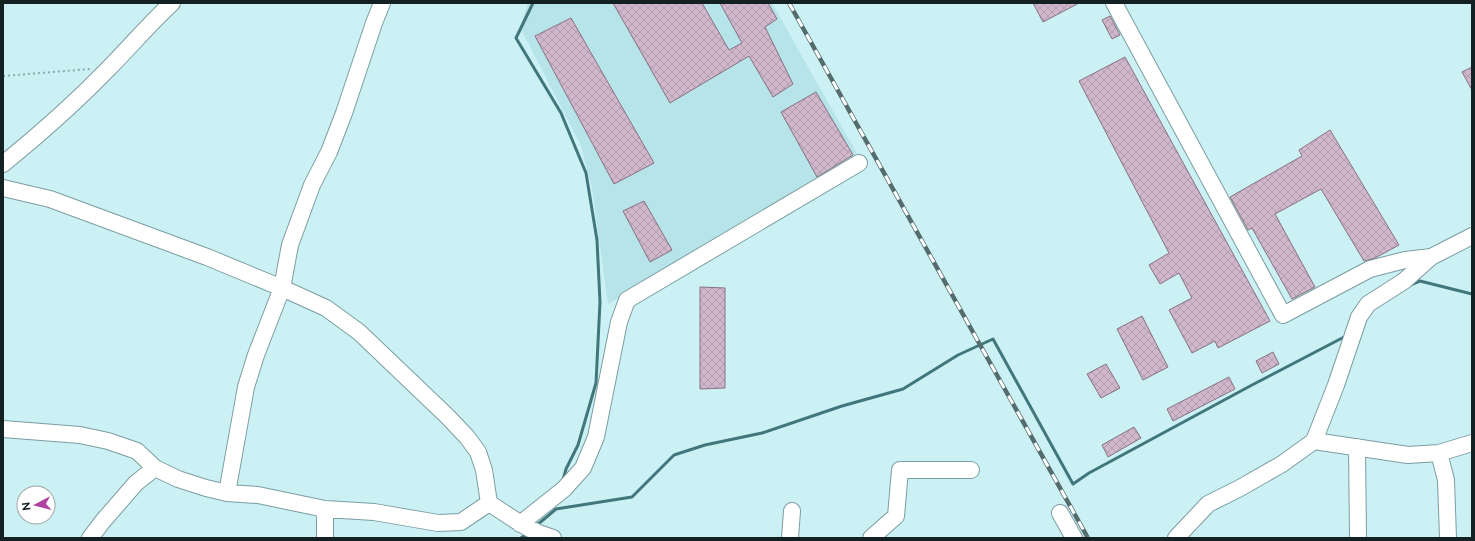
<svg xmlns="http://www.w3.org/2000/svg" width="1475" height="541" viewBox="0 0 1475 541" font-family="Raleway,sans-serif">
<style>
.built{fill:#b7e4e9}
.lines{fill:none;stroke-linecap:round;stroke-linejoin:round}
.stream{stroke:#41767c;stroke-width:3}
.building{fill:url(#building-cross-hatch);stroke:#867081}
.minor-casing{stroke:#7b9da1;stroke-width:18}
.path{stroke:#8caaac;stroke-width:2;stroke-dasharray:2 3;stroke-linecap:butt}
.minor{stroke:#fff;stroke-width:16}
.rail-casing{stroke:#556c6e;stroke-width:4.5}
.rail{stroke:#fff;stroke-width:3;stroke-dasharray:9;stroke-linecap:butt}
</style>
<defs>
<pattern id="building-cross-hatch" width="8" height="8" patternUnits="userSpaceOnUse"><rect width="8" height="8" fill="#d0b7cb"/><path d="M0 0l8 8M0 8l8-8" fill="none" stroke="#b29dae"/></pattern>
</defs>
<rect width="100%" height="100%" fill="#ccf1f5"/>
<!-- built -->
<path class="built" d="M528 3H772L860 159 608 304 592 188 581 146 520 27Z"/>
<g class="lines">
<!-- stream -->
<path class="stream" d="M533 3 516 38 561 113 586 173 597 240 600 302 596 383 578 445 566 469 563 480
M1410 285 1420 281 1472 294
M537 525 556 509 632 497 674 455 705 445 762 433 842 406 903 389 958 355 993 339 1073 484 1089 473 1252 385 1346 336
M521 538 528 533"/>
</g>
<!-- building -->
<path class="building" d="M613 3H702L729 50 742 43 720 3H768L777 19 765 27 793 84 773 97 749 56 670 103Z
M1033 3H1079L1043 22Z
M1110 16 1120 35 1112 39 1102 20Z
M571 18 654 163 614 184 535 36Z
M1125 57 1270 321 1218 348 1215 341 1192 353 1169 310 1192 298 1179 273 1160 284 1149 265 1169 253 1079 81Z
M1472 67V90L1462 72Z
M816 92 853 155 817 177 781 112Z
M1330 130 1399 245 1375 258 1364 261 1321 189 1275 214 1315 287 1292 299 1252 228 1248 230 1230 197 1302 156 1299 150Z
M644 201 672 250 650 262 623 211Z
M700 287 725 288V388L700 389Z
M1142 316 1168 367 1143 380 1117 329Z
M1273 352 1279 364 1262 373 1256 361Z
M1106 364 1120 388 1101 398 1087 374Z
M1229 377 1235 389 1173 421 1167 409Z
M1134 427 1141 438 1108 457 1102 445Z"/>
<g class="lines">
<!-- minor casing -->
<g class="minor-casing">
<path id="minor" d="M1114 3 1283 315 1370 269 1405 260 1431 257
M3 164C40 134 75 103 108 69 130 47 149 24 172 3
M3 188 50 199 207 257 282 288 326 308 359 332 447 416 467 437 478 452 484 470 489 503C511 517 528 531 553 538
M3 429 80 435 108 441 137 451 155 468 178 479 206 488 227 493 258 495 325 509 374 512 438 523 461 522 489 503
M1314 441 1408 455 1439 453 1446 480 1448 538
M1357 447 1358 538
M1439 453 1472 443
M227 493 246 387 256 355 282 288 290 245 312 185 329 152 344 113 374 23 382 3
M325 509V538
M1060 513 1074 538
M520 524 564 489 583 468 596 437 619 322 627 300 859 163
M90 538 103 521 136 483 155 468
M790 538 792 511
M871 538 896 516 900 470H971
M1176 538 1208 504 1240 488 1282 464 1314 441 1336 385 1359 317 1368 304 1404 281 1431 257 1472 236"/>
</g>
<!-- path -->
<path class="path" d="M3 76 90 69"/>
<!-- minor -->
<use href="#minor" class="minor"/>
<!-- rail casing -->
<g class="rail-casing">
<path id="rail" d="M789 3 1088 538"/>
</g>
<!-- rail -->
<use href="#rail" class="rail"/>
</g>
<!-- border -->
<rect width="1475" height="541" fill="none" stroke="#132122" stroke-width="8"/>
<!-- north arrow -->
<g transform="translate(36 505) rotate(263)"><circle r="19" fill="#ffffff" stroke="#a1a6a7"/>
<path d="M0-3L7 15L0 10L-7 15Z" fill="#af419f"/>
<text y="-6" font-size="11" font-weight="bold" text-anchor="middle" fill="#132122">N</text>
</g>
</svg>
